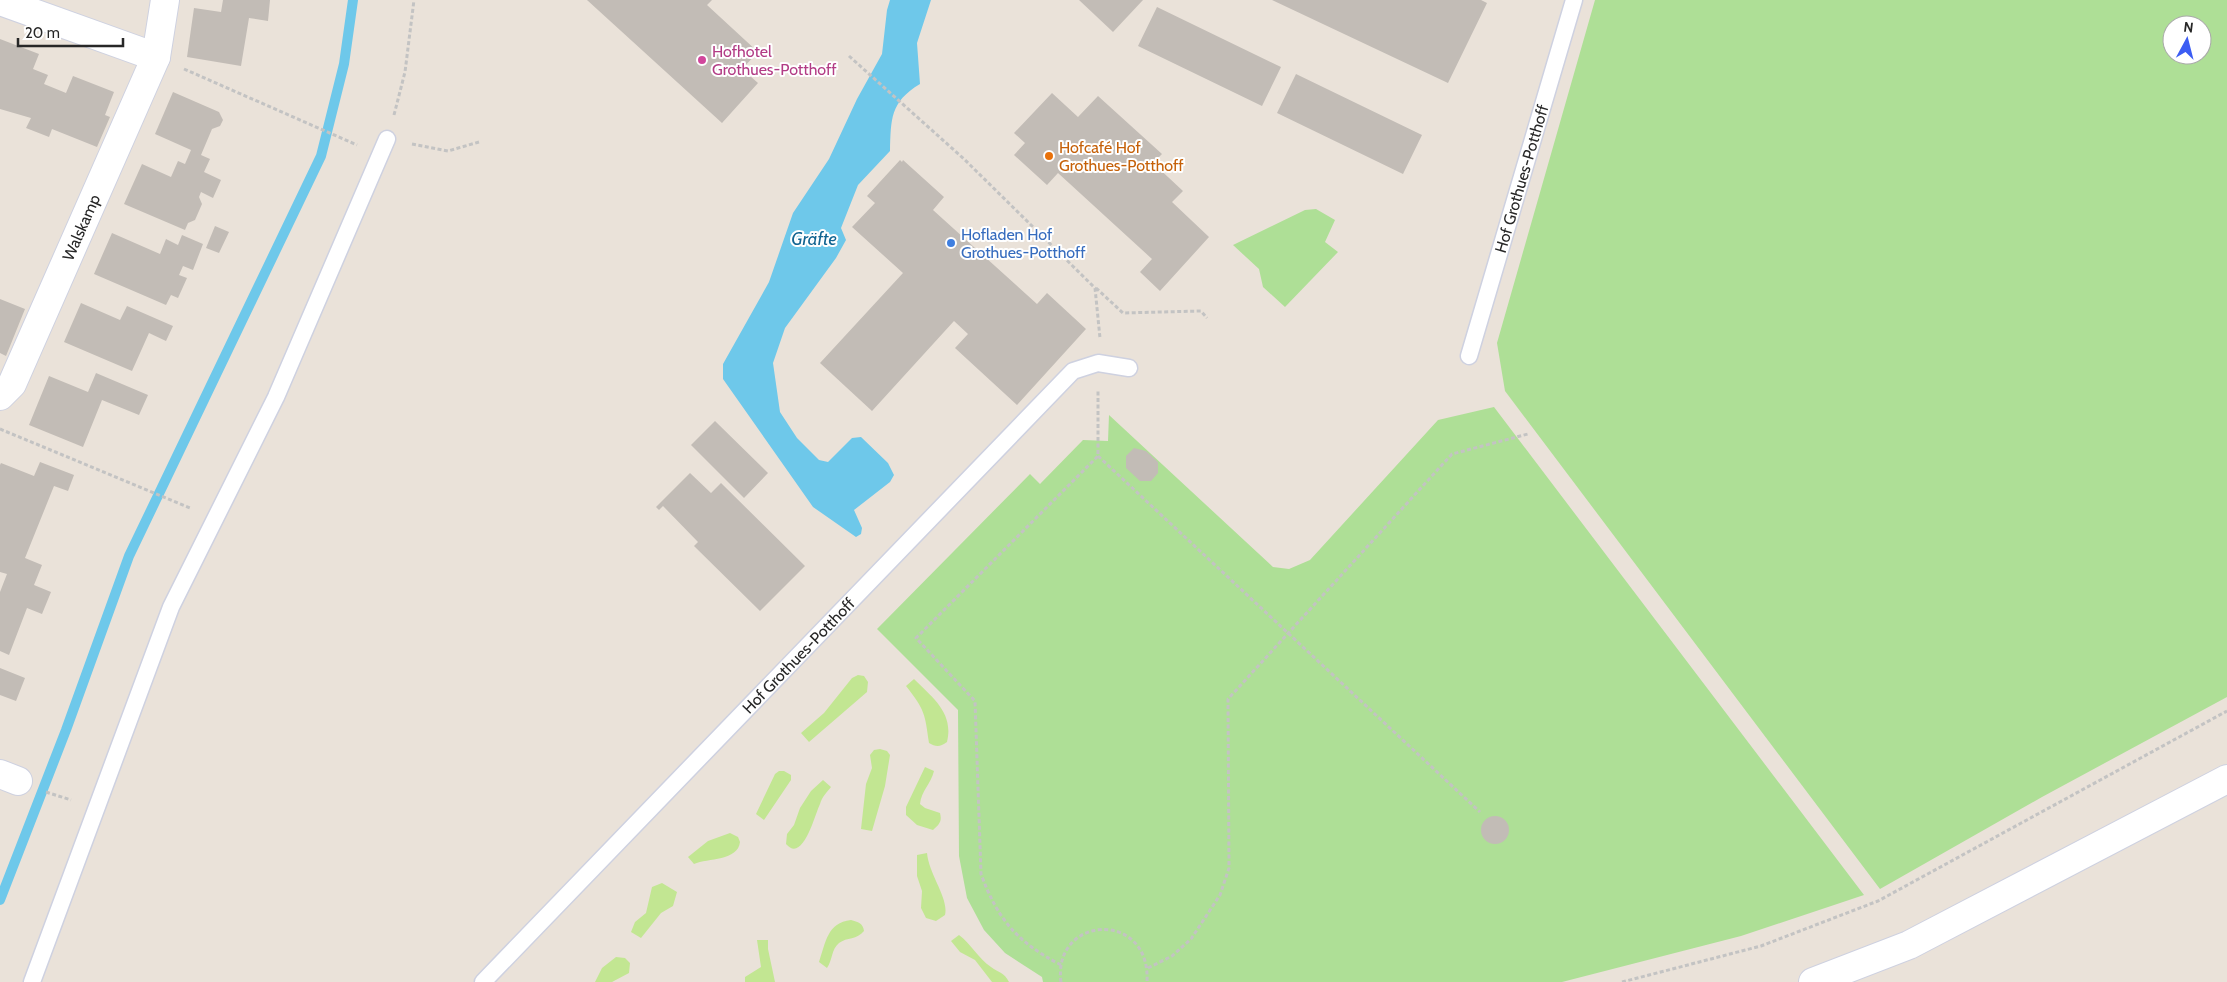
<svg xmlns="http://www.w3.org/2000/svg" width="2227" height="982" viewBox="0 0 2227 982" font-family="Cabin,sans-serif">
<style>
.green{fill:#aedf96;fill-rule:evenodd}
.pitch{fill:#c2e692}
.water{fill:#6ec8ea}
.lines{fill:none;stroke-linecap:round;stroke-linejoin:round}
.stream{stroke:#6ec8ea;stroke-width:10}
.building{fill:#c2bcb6}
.service-casing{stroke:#ced1e0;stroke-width:19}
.minor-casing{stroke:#ced1e0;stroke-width:30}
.secondary-casing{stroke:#ced1e0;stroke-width:30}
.path{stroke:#c3c3c3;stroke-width:3;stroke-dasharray:4 2.5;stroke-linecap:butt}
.service{stroke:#fff;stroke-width:16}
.minor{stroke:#fff;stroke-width:28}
.secondary{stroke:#fff;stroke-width:28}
.hotel-dot{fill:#d1479c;stroke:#fff;stroke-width:2}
.food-dot{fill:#e8710a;stroke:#fff;stroke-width:2}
.shop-dot{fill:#3f7fe0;stroke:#fff;stroke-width:2}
.labels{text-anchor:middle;stroke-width:4;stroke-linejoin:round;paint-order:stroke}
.hotel-label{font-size:16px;fill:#b23c85;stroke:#fff;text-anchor:start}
.food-label{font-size:16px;fill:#c56008;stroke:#fff;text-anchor:start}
.street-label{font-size:16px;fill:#272727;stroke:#fff}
.shop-label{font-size:16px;fill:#366cbe;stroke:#fff;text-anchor:start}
.water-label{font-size:18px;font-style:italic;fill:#116491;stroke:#fff}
</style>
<rect width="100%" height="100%" fill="#eae2d9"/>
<!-- green -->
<path class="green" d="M1595 0H2227V697L2042 797 1880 889 1505 391 1497 343ZM2172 25H2202V55H2172Z
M1316 209 1335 220 1325 242 1338 252 1285 307 1263 287 1259 269 1233 245 1305 210Z
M1494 407 1864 895 1741 936 1562 982H1043L1042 977 1005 953 984 930 967 898 959 856 958 710 877 629 1030 474 1040 484 1083 440 1108 441 1109 415 1273 567 1289 569 1310 560 1438 420Z"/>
<!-- pitch -->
<path class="pitch" d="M858 675 864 676 868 682 867 692 809 742 801 733 824 713 852 678Z
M914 679C933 698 954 713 947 742 940 747 936 747 929 743 925 714 925 710 906 686Z
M880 749 887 751 890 755 885 786 872 831 861 829 866 784 872 768 870 755 874 750Z
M925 767 934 771C931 784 921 791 920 804L925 808 940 813C942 821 940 824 933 830L917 825 906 815V807Z
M779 771H784L791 775V780L764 820 756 814 775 774Z
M823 780 831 787C827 792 822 797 820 804 815 814 803 864 786 844L787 834 794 825 800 808 811 791Z
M730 833 738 837 740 842C738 861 708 858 694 864L688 857 708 841Z
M927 853C929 875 949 898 945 915L936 921 926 918 921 908 922 891 917 876V855Z
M662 883 677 892 673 906 661 913 641 938 631 932 635 922 646 913 652 887Z
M851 920C858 922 863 923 864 931 857 940 847 937 839 943 831 950 833 959 827 968L819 962C826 942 827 923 851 920Z
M959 935C971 944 978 958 991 967 999 973 1004 972 1009 982H992L975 960 960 952 951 941Z
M757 940H768V949L775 982H745V977L761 967Z
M616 957 625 958 630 963 629 973 612 982H595L602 968Z"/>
<!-- water -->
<path class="water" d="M890 0H931L917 43 920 84C890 102 891 119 890 151L858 185 841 228 846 240 836 258 785 328 773 363 780 412 797 438 819 460 828 462 852 438 861 437 888 463 894 475 890 482 854 510 862 528 861 534 856 537 813 507 723 379V364L769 282 793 213 829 159 857 99 882 54 887 10Z"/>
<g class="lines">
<!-- stream -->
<path class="stream" d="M0 900 66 730 129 556 321 156 344 64 353 0"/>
</g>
<!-- building -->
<path class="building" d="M223 0H270L268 21 249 18 241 66 187 57 194 8 221 12Z
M587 0H712L707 5 758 52 742 69 758 83 722 123Z
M1079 0H1143L1113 32Z
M1272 0H1481L1487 3 1448 83Z
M1157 7 1281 67 1262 106 1138 46Z
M0 39 39 54 33 69 48 75 44 84 66 93 73 76 114 92 105 115 110 117 97 147 52 129 49 137 26 128 31 118 0 109Z
M1296 74 1422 135 1403 174 1277 113Z
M173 92 219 112 223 120 220 126 212 129 201 155 210 159 204 172 221 180 213 198 201 192 199 197 202 204 195 220 188 223 185 230 124 204 142 164 171 177 178 161 185 164 191 150 155 134Z
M1052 93 1078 117 1098 96 1162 154 1153 163 1183 191 1172 202 1209 237 1160 291 1140 272 1152 259 1058 173 1047 185 1014 155 1025 143 1014 133Z
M900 160 902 162 903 160 944 197 933 210 1037 304 1047 293 1086 329 1017 405 955 348 968 334 954 321 872 411 820 363 903 273 852 227 875 203 867 196Z
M215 226 229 232 219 253 206 248Z
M112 233 160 254 166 239 178 245 182 235 203 244 193 270 183 266 179 275 187 278 178 298 171 295 166 305 94 274Z
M0 299 25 309 6 356 0 353Z
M81 303 120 320 127 306 173 326 166 341 149 333 132 371 64 342Z
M96 373 148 395 139 415 102 400 83 447 29 425 49 376 88 392Z
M715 421 768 473 744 498 691 445Z
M1134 448 1146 451 1158 462V473L1151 481H1140L1126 468V456Z
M40 462 74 475 68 491 54 486 25 558 42 565 34 585 51 592 42 614 27 608 9 655 0 651V592L7 574 0 572V465L1 463 34 476Z
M690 473 711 493 721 483 805 566 760 611 694 546 698 542 663 506 659 510 656 507Z
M0 668 25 678 16 701 0 695Z
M1481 830a14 14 0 1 1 28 0a14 14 0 1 1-28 0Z"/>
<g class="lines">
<!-- service casing -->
<g class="service-casing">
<g id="service">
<path id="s1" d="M1469 356 1574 0"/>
<path d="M32 982 171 607 276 397 387 139"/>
<path id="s2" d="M483 982 1073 371 1098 363 1129 368"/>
</g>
</g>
<!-- minor casing -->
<g class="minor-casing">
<g id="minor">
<path d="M0 1 156 57"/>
<path id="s3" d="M0 396 12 384 156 57 165 0"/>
<path d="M0 774 18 781"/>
</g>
</g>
<!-- secondary casing -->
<g class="secondary-casing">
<path id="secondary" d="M1813 982 1909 945 2227 779"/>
</g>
<!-- path -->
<path class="path" d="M849 56 964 159 1095 288 1100 338
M184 69 357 145
M394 115 405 72 414 0
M412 144 448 151 479 142
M1096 288 1123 313 1201 311 1207 318
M0 429 190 508
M1098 456 1480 812
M46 792 71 800
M1061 965C1017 942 998 920 981 874L975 701 916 638 1098 456V389
M1148 968 1172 956 1191 939 1220 895 1229 868 1228 699 1452 454 1528 434
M1061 982C1052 915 1151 909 1147 982
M1622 982 1761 946 1878 901 2227 711"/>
<!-- service -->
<use href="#service" class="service"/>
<!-- minor -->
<use href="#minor" class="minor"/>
<!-- secondary -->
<use href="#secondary" class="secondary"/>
</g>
<!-- markers -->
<circle class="hotel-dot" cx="702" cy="60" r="5"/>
<circle class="food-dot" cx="1049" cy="156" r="5"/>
<circle class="shop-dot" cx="951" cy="243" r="5"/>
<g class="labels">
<!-- hotel labels -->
<g class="hotel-label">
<text x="712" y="57">Hofhotel<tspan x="712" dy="18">Grothues-Potthoff</tspan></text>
</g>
<!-- food labels -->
<g class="food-label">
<text x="1059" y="153">Hofcafé Hof<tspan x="1059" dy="18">Grothues-Potthoff</tspan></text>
</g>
<!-- street labels -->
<g class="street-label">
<text dy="6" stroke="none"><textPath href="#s1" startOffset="185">Hof Grothues-Potthoff</textPath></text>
<text dy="6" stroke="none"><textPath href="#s3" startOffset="188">Walskamp</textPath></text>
<text dy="6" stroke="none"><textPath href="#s2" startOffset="454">Hof Grothues-Potthoff</textPath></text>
</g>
<!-- shop labels -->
<g class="shop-label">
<text x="961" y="240">Hofladen Hof<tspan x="961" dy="18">Grothues-Potthoff</tspan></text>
</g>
<!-- water labels -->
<g class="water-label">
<text x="814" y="245">Gräfte</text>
</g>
</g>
<!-- north arrow -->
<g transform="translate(2187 40) rotate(7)"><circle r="24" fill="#ffffff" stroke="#a9a9a9"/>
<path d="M0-4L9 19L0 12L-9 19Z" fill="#3c5df3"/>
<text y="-8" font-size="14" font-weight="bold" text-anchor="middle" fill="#272727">N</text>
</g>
<!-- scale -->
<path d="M18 38v8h105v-8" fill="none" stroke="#272727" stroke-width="2.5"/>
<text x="25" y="38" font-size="15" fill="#272727" stroke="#ffffff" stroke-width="4" paint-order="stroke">20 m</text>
</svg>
